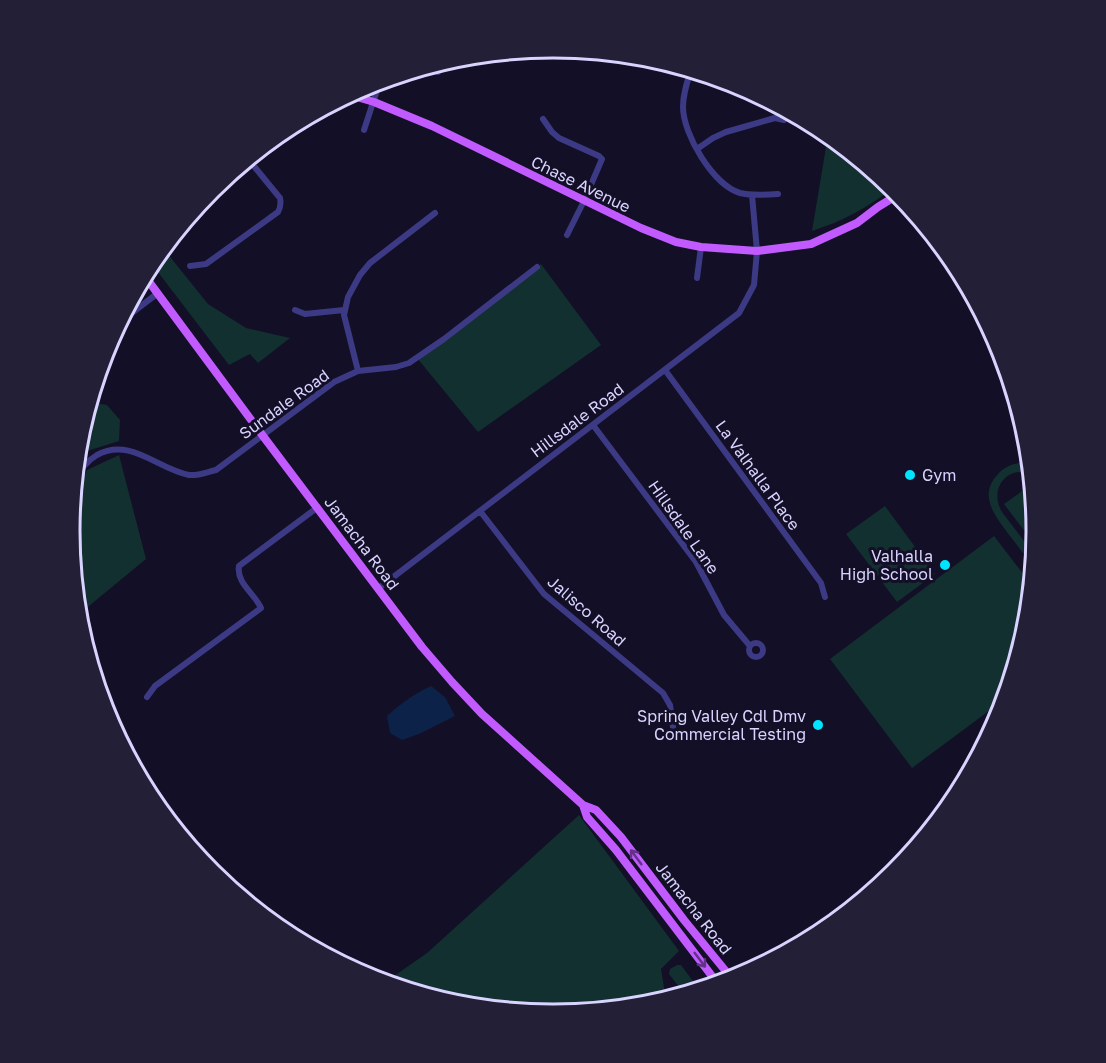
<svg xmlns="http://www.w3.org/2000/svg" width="1106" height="1063" viewBox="0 0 1106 1063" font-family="'Golos Text',sans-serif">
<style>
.green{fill:#12302f}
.water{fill:#0c2248}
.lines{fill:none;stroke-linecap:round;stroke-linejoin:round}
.minor{stroke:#3d3a85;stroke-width:6}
.major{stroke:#c25bff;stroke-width:8}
.oneway{stroke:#623188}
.poi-dot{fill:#00e5ff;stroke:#130f26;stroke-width:2}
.labels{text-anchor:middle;stroke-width:6;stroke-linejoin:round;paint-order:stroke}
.street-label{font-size:16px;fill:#d9d4ff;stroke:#130f26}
.poi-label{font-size:16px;fill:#d9d4ff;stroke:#130f26;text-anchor:end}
.rim{fill:none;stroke:#d9d4ff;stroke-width:3}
</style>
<rect width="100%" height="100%" fill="#130f26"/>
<!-- green -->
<path class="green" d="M828 135 893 188C867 208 843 221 812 231Z
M163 248 208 304 246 328 290 338 258 363 250 354 229 365 151 263Z
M541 264 601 345 478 432 417 358Z
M91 397 94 403 107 405 120 420 119 441 84 452 76 465 79 437Z
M119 455 146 559 78 615 70 531 72 502 87 470Z
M1030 461 1031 473C1005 466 989 490 1002 512L1034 554 1033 566C1025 556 1018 546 1010 536 996 517 977 496 998 474 1006 465 1017 462 1028 463Z
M1032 484 1036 532 1035 545 1004 504Z
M885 506 935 574 897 602 846 534Z
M994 536 1031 584 1027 626 1005 699 912 768 830 659Z
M579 815 679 951 661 969 666 1000 647 1006 553 1015 458 1006 384 983 427 953Z
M677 965H681L695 984 694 988 699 990 687 994 683 992 669 974 670 969Z"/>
<!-- water -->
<path class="water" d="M431 686 445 697 455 716 419 734 402 740 390 733 387 716C401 703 414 694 431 686Z"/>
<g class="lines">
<!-- minor -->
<path class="minor" d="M691 70C687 82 683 94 683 107 683 134 713 185 740 193 752 196 765 195 778 194
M438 72V64
M543 119 552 132 559 138 599 156 602 159 584 201 567 235
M364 130 380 81
M697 149 713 138 726 132 775 118 784 120
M190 266 206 264 278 212C281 207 281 203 280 198L248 159
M697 278 701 247
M295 310 305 314 344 310
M120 322 158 293
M665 370 821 583 825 597
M358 371 344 315 348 297 360 275 370 263 435 213
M593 425 696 562 724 615 750 646
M74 483C79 471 85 462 97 455 131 437 157 469 189 475 198 476 207 472 216 470L334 382 358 371 396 367 409 363 444 339 537 267
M480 511 544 594 663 693 670 705 673 727
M379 588 739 313 754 285 757 251 752 195
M749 650a7 7 0 1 1 14 0a7 7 0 1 1-14 0Z
M147 697 155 686 261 608C255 594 236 583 239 566L318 507"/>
<!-- major -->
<path class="major" d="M350 95 374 102 432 126 641 228 676 242 701 247 757 251 811 244 857 223 878 207 899 194
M144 275 263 436 422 647 452 682 482 714 583 805 596 810 621 837 684 920 733 980
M583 805 587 817 616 850 718 984"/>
</g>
<!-- one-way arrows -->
<defs><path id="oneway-shaft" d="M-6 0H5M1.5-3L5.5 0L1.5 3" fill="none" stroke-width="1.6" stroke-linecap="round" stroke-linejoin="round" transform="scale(1.5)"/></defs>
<g class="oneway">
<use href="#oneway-shaft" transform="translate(636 857) rotate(-127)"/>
<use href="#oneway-shaft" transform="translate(700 960) rotate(53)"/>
</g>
<!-- markers -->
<g class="poi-dot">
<circle cx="910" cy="475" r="6"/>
<circle cx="945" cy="565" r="6"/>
<circle cx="818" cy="725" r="6"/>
</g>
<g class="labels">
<!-- street labels -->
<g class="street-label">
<text transform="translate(581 184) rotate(26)" y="6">Chase Avenue</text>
<text transform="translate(284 404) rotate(-36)" y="6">Sundale Road</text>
<text transform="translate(577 420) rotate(-37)" y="6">Hillsdale Road</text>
<text transform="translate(758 475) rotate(54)" y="6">La Valhalla Place</text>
<text transform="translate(684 527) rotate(55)" y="6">Hillsdale Lane</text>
<text transform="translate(362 543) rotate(53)" y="6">Jamacha Road</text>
<text transform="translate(587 611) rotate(41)" y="6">Jalisco Road</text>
<text transform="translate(694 908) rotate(52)" y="6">Jamacha Road</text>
</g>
<!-- poi labels -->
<g class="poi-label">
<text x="922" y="481" text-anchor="start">Gym</text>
<text x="933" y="562">Valhalla<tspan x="933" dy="18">High School</tspan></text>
<text x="806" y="722">Spring Valley Cdl Dmv<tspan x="806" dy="18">Commercial Testing</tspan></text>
</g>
</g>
<!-- crop -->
<path d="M0 0H1106V1063H0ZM80 531a473 473 0 1 1 946 0a473 473 0 1 1-946 0Z" fill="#231f37" fill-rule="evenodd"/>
<path class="rim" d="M80 531a473 473 0 1 1 946 0a473 473 0 1 1-946 0Z"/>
</svg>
